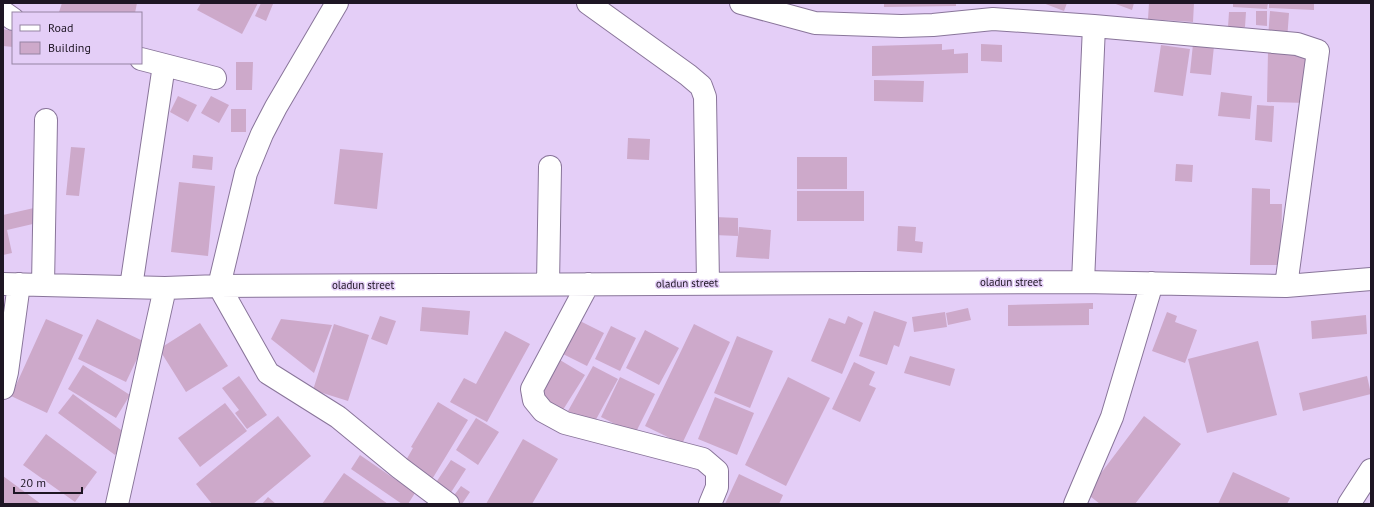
<svg xmlns="http://www.w3.org/2000/svg" width="1374" height="507" viewBox="0 0 1374 507" font-family="'PT Sans',sans-serif">
<style>
.building{fill:#cda9ca}
.lines{fill:none;stroke-linecap:round;stroke-linejoin:round}
.minor-casing{stroke:#89759a;stroke-width:24}
.minor{stroke:#fff;stroke-width:22}
.labels{text-anchor:middle;stroke-width:3;stroke-linejoin:round;paint-order:stroke}
.street-label{font-size:11px;fill:#1e1624;stroke:#e4cef7}
</style>
<rect width="100%" height="100%" fill="#e4cef7"/>
<!-- building -->
<path class="building" d="M62 3H137L135 13H63L59 12Z
M201 3H258L242 34 197 10Z
M261 3H270L273 4 266 21 255 16Z
M884 3H956V6L884 7Z
M1043 3H1067L1064 11Z
M1113 3H1134L1132 10Z
M1149 3H1194L1193 22 1148 19Z
M1233 3H1268L1267 9 1233 7Z
M1269 3H1314V10L1269 8Z
M1256 11H1267V26L1256 25Z
M1270 11 1289 13 1287 40 1268 38Z
M1229 12H1246L1245 27H1228Z
M3 29 13 31V47L3 46Z
M942 44V50L954 49V54L968 53V73L872 76V46Z
M981 44 1002 45V62L981 61Z
M1193 44 1214 46 1211 75 1190 73Z
M1161 45 1190 49 1183 96 1154 92Z
M1268 51 1308 52 1307 103 1267 102Z
M236 62H253L252 90H236Z
M874 80 924 81 923 102 874 101Z
M1221 92 1252 96 1250 119 1218 116Z
M178 96 197 105 188 122 170 112Z
M211 96 229 105 219 123 201 113Z
M1257 105 1274 106 1272 142 1255 140Z
M231 109H246V132H231Z
M628 138 650 139 649 160 627 159Z
M71 147 85 148 79 196 66 195Z
M340 149 383 153 377 209 334 204Z
M193 155 213 157 212 170 192 168Z
M797 157H847V189H797Z
M1176 164 1193 165 1192 182 1175 181Z
M179 182 215 186 208 256 171 252Z
M1252 188 1270 189V204H1282L1281 265H1250Z
M797 191H864V221H797Z
M34 208 37 223 7 230 12 253 3 255V215Z
M715 217 738 218V236L714 235Z
M898 226 916 227 915 241 923 242 922 253 897 251Z
M739 227 771 230 769 259 736 257Z
M1093 303V309H1089V325L1008 326V305Z
M422 307 470 311 468 335 420 331Z
M968 308 971 320 948 325 946 313Z
M874 311 907 322 899 347 894 345 887 365 859 356Z
M945 312 947 327 914 332 912 317Z
M1167 312 1177 316 1175 322 1197 330 1185 363 1152 351Z
M1366 315 1367 334 1312 339 1311 321Z
M380 316 396 321 387 345 371 339Z
M848 316 863 323 842 374 811 361 829 318 845 324Z
M46 319 83 335 47 413 11 396Z
M97 319 145 342 126 382 78 359Z
M281 319 332 325 314 373 271 339Z
M578 320 604 333 587 366 561 353Z
M200 323 228 366 186 392 159 349Z
M334 324 369 335 348 401 313 390Z
M694 324 730 342 682 444 645 426Z
M611 326 636 338 620 371 595 359Z
M645 330 679 348 659 385 626 368Z
M505 331 530 344 487 422 450 402 464 378 476 384Z
M737 336 773 351 750 408 714 393Z
M1258 341 1277 415 1207 433 1188 359Z
M910 356 955 369 950 386 904 373Z
M560 360 585 375 561 413 536 399Z
M854 362 875 372 869 385 876 388 860 422 832 409Z
M83 365 130 395 116 418 68 389Z
M593 366 618 379 593 425 568 411Z
M239 376 267 415 247 429 235 413 239 410 222 388Z
M1367 376 1371 394 1303 411 1299 393Z
M620 377 655 394 635 434 601 417Z
M788 377 830 398 786 486 745 465Z
M73 394 129 436 115 455 58 413Z
M715 397 754 413 737 455 698 439Z
M438 402 468 420 431 481 405 462 413 448 411 447Z
M225 403 247 431 200 467 178 438Z
M278 416 311 456 253 504H212L196 484Z
M1144 416 1181 444 1135 504H1100L1086 493Z
M476 418 499 432 478 465 456 450Z
M46 434 97 472 75 502 23 465Z
M523 439 558 459 532 504H486Z
M360 455 415 493 408 504H402L351 469Z
M451 460 466 469 450 494 435 484Z
M1233 472 1290 498 1287 504H1218Z
M344 473 388 504H322Z
M739 474 783 495 779 504H725Z
M3 476 41 504H3Z
M461 486 470 492 462 504 452 498Z
M268 497 276 504H262Z"/>
<g class="lines">
<!-- minor casing -->
<g class="minor-casing">
<path id="minor" d="M337 3 276 107 262 134 246 173 219 286 268 373 338 417 400 468 448 504
M588 3 688 75 701 86 705 97 708 283
M741 3 815 23 901 26 933 25 993 19 1094 26 1297 44 1318 51 1286 286
M3 12 13 19
M141 59 215 78
M1083 282 1094 26
M3 284 165 288 219 286 1083 282 1286 286 1371 279
M548 284 550 167
M588 284 532 389 534 400 543 411 565 423 703 459 717 471V487L710 504
M43 285 46 120
M131 287 164 65
M3 388 7 372 19 284
M117 504 165 288
M1075 504 1112 417 1152 283
M1349 504 1371 470"/>
</g>
<!-- minor -->
<use href="#minor" class="minor"/>
</g>
<g class="labels">
<!-- street labels -->
<g class="street-label">
<text x="1011" y="286">oladun street</text>
<text transform="translate(687 283) rotate(-1)" y="4">oladun street</text>
<text x="363" y="289">oladun street</text>
</g>
</g>
<!-- border -->
<rect width="1374" height="507" fill="none" stroke="#1e1624" stroke-width="8"/>
<!-- legend -->
<rect x="12" y="12" width="130" height="52" fill="#e4cef7" stroke="#9584a3"/>
<rect x="20" y="25" width="20" height="6" fill="#ffffff" stroke="#9584a3"/>
<text x="48" y="32" font-size="12" fill="#1e1624">Road</text>
<rect x="20" y="42" width="20" height="12" fill="#cda9ca" stroke="#9584a3"/>
<text x="48" y="52" font-size="12" fill="#1e1624">Building</text>
<!-- scale -->
<path d="M14 487v6h68v-6" fill="none" stroke="#1e1624" stroke-width="2"/>
<text x="20" y="487" font-size="12" fill="#1e1624" stroke="#e4cef7" stroke-width="3" paint-order="stroke">20 m</text>
</svg>
